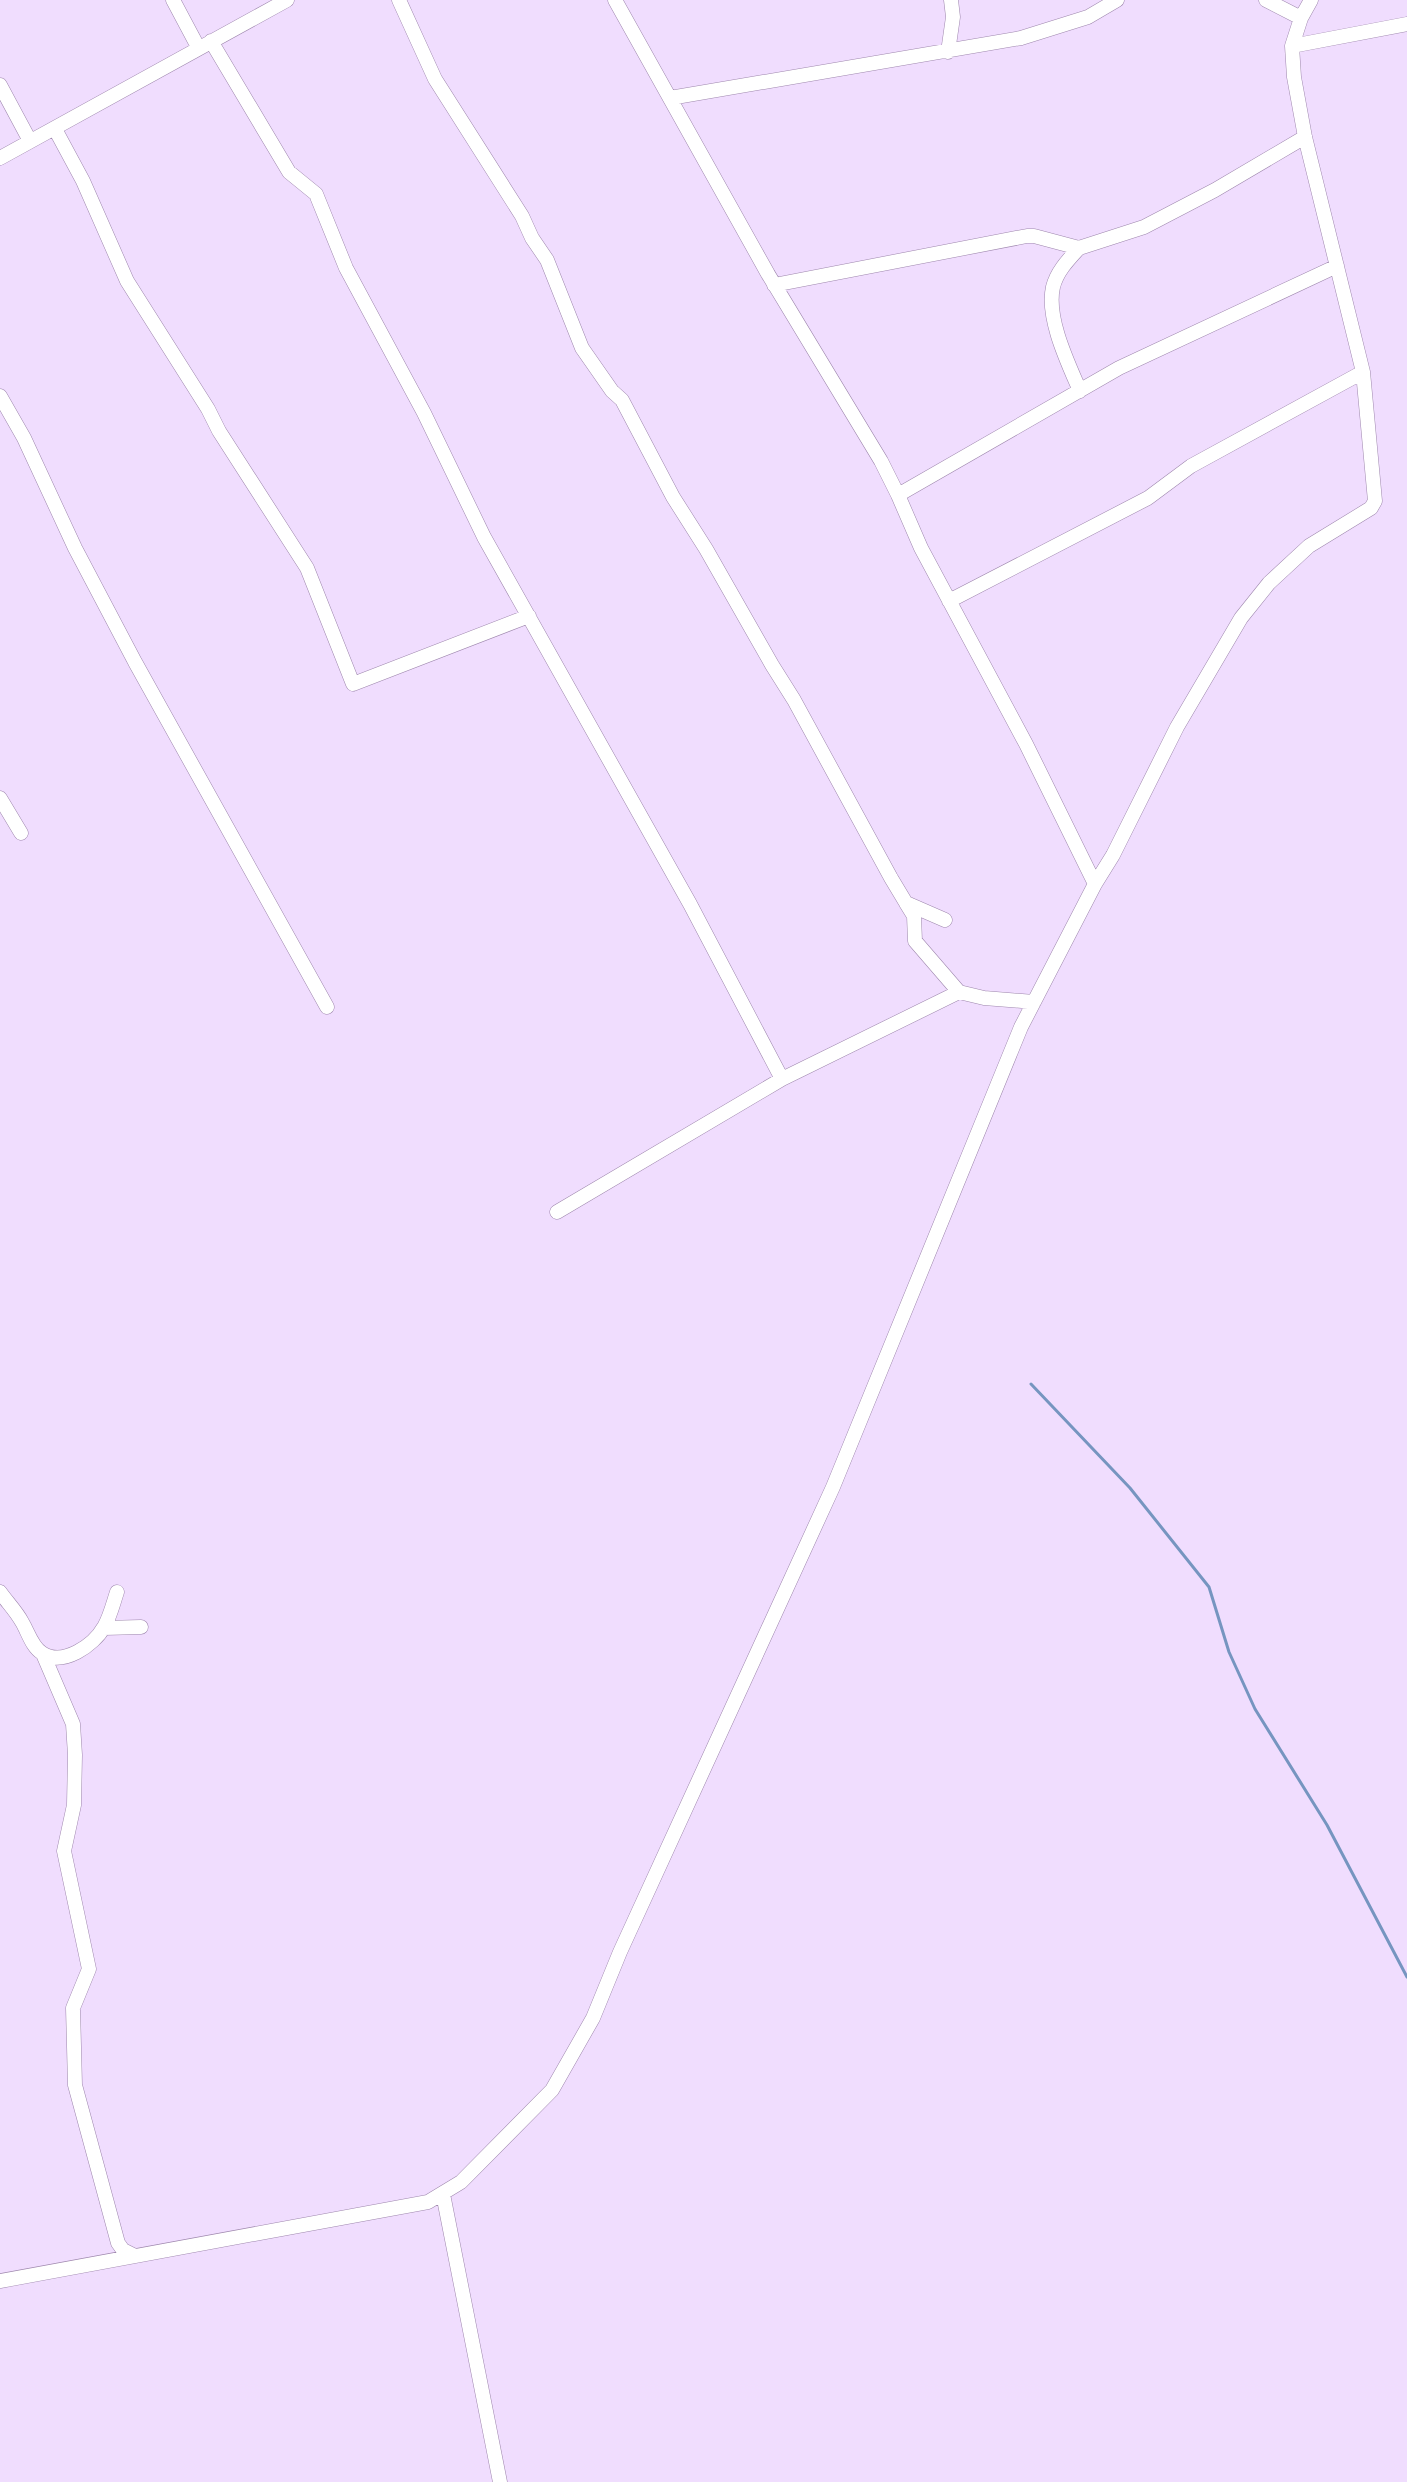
<svg xmlns="http://www.w3.org/2000/svg" width="1407" height="2482" viewBox="0 0 1407 2482" font-family="'Libre Baskerville',serif">
<style>
.lines{fill:none;stroke-linecap:round;stroke-linejoin:round}
.stream{stroke:#7695c0;stroke-width:3}
.minor-casing{stroke:#9e87ad;stroke-width:15}
.minor{stroke:#fff;stroke-width:14}
</style>
<rect width="100%" height="100%" fill="#f0ddfe"/>
<g class="lines">
<!-- stream -->
<path class="stream" d="M1031 1384 1130 1488 1209 1587 1229 1652 1255 1709 1327 1825 1407 1977"/>
<!-- minor casing -->
<g class="minor-casing">
<path id="minor" d="M173 0 198 47
M399 0 435 79 522 216 532 238 547 260 582 348 612 391 622 400 673 497 706 549 772 665 794 700 891 878 906 903 945 920
M615 0 768 274 881 461 898 495 921 548 1026 744 1095 884
M1301 18 1311 0
M211 41 289 172 316 194 346 268 424 413 484 537 690 904 782 1079
M1292 46 1407 24
M948 52 953 17 951 0
M0 85 30 141
M670 98 1021 38 1088 17 1117 0
M55 129 83 181 127 281 208 409 219 431 307 568 353 684 529 616
M0 158 287 0
M1079 248C1069 259 1057 271 1053 287 1046 318 1068 363 1080 391
M774 285 1027 236H1034L1079 248 1144 227 1215 190 1305 137
M0 396 24 438 75 548 135 662 327 1007
M898 495 1119 368 1337 266
M949 601 1148 498 1191 466 1363 372
M0 798 21 833
M906 903 914 916 915 941 959 992
M557 1212 782 1079 959 992 984 998 1034 1002
M0 1592C7 1602 16 1611 22 1622 28 1632 32 1647 42 1653 63 1667 94 1645 104 1627 110 1617 113 1604 117 1592
M104 1628 141 1627
M43 1654 73 1724 75 1755 74 1805 64 1851 89 1969 73 2008 75 2085 118 2243 123 2250 135 2256
M443 2194 500 2482
M0 2281 428 2202 461 2182 552 2090 593 2018 620 1952 833 1487 1021 1027 1095 884 1113 855 1177 727 1241 618 1269 583 1309 546 1371 508 1375 501 1363 372 1305 137 1294 77 1292 46 1301 18 1266 0"/>
</g>
<!-- minor -->
<use href="#minor" class="minor"/>
</g>
</svg>
